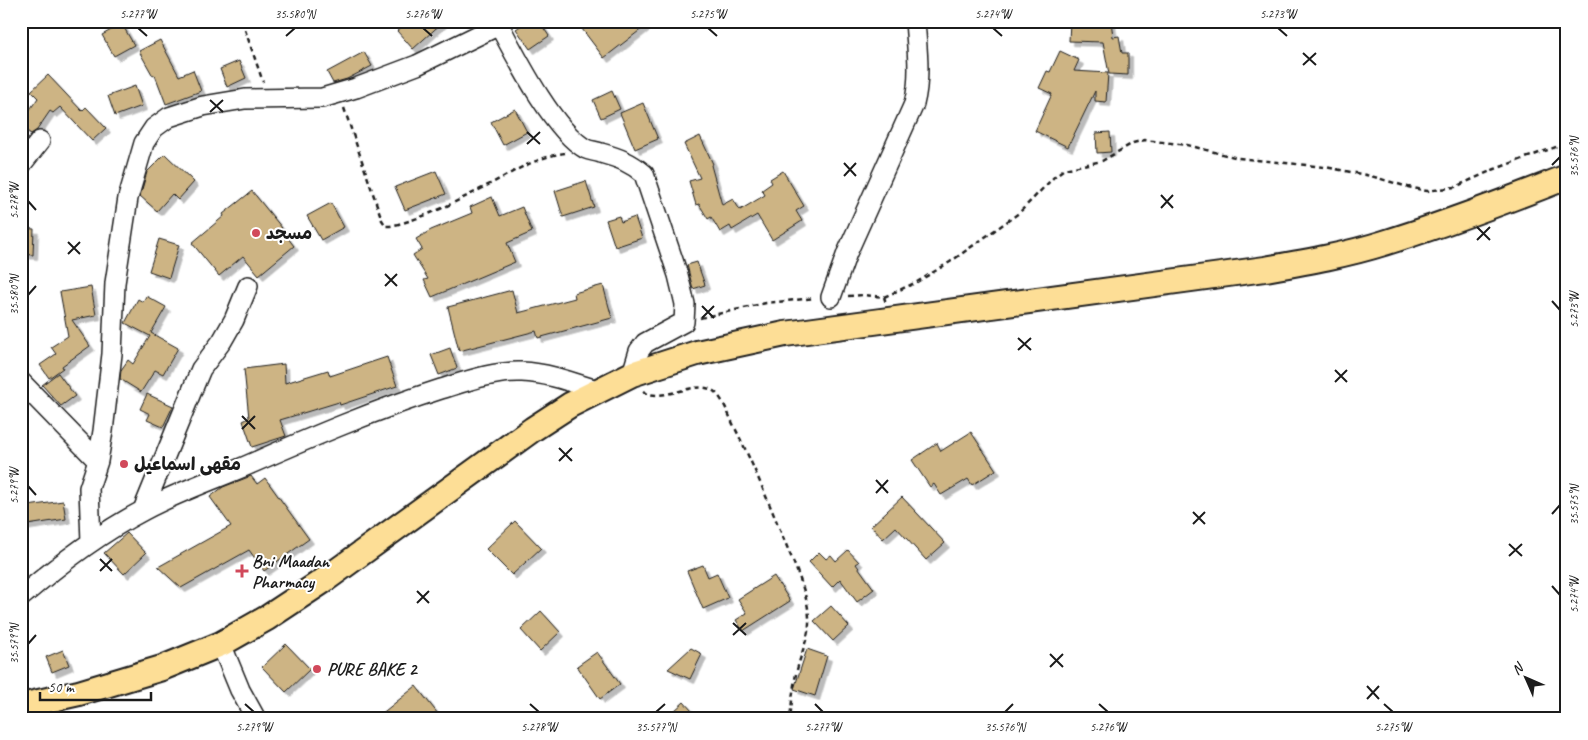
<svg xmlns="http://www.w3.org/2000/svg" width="1588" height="740" viewBox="0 0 1588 740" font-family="Caveat,'Playpen Sans Arabic',sans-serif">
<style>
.building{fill:#cdb484;stroke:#1c1c1c;filter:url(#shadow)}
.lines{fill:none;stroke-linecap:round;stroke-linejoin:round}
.minor-casing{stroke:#1c1c1c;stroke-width:22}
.major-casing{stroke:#1c1c1c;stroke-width:28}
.path{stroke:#1c1c1c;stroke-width:2.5;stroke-dasharray:5 4;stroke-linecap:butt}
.minor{stroke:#fff;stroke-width:19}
.major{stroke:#fdde96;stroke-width:24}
.ticks{fill:none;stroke:#1c1c1c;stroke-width:2}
.poi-dot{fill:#d1495b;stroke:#fff;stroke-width:2}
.labels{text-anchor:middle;stroke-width:4;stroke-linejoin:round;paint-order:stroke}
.poi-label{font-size:18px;font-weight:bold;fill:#1c1c1c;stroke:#fff;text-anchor:start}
.neatline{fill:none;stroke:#1c1c1c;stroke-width:2}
.ticks-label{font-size:12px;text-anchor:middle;fill:#1c1c1c}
</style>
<defs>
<filter id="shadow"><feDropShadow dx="4.5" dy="4.5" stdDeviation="0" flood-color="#0004"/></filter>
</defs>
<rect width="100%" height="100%" fill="#fff"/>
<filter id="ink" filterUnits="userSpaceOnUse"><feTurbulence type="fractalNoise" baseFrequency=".02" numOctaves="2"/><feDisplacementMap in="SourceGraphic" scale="10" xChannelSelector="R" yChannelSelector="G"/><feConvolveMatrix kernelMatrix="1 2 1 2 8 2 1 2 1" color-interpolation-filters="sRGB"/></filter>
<g filter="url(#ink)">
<!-- building -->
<path class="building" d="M408 21H444L413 49 397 31Z
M528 21H539L549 36 530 49 516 29Z
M576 21H652L604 58Z
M1070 21H1111L1113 37 1119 36 1122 53H1128V75L1109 74 1103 42 1069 41Z
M122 24 134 45 114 56 102 35Z
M160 40 179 76 193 70 201 91 166 104 155 75 153 76 139 51Z
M1060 51 1079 60 1074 71 1108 73 1106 102 1095 101V91L1068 147 1035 131 1052 94 1039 88 1047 71 1050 72Z
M364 52 372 66 347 79 333 83 327 72Z
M239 61 246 78 227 87 220 69Z
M48 75 82 111 86 107 106 128 92 141 60 107 53 113 50 111 37 130 31 134 21 127V122L38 98 31 91Z
M135 86 142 106 115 116 108 96Z
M612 91 620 109 601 118 593 100Z
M643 103 658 139 635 149 620 113Z
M515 109 527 132 503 145 491 122Z
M1110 132 1111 152 1097 153 1096 133Z
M700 136 713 164 711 165 722 205 733 199 740 210 765 195 762 190 772 183 770 179 783 171 804 206 796 211 802 221 772 240 757 215 732 230 730 226 720 232 711 217 708 219 699 204 696 205 689 181 700 178 684 144Z
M165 154 194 182 178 200 172 194 157 211 140 196 147 172Z
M436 171 446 194 405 210 395 187Z
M586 181 594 207 563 217 555 191Z
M252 191 282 228 281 229 294 246 259 275 243 256 219 276 192 243 224 216 223 214Z
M492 197 500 216 522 207 532 232 507 243 515 262 432 297 424 280 428 279 413 255 422 249 416 239 431 230 472 213 470 207Z
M331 203 344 227 321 240 307 216Z
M619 216 621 222 635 217 642 238 615 247 606 220Z
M21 228 34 229 33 255 21 254Z
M159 239 179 245 169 278 149 271Z
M697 262 705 285 693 289 687 265Z
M603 285 612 318 538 338 536 331 459 351 448 307 512 290 518 313 575 298 574 293Z
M91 287 96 315 72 320 90 346 62 366 63 368 49 378 40 365 56 354 51 347 68 336 60 292Z
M146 296 166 307 151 333 178 348 163 374 155 370 141 392 120 379 121 370 128 360 133 364 150 336 125 323 138 299 143 302Z
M450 348 457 368 439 375 431 355Z
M387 357 397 386 340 405 339 402 280 420 286 436 252 447 243 421 249 418 244 369 284 364 285 383 328 370 330 376Z
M58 373 75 396 61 406 42 385Z
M147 394 173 406 163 427 147 420 150 414 140 409Z
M971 432 996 470 972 485 968 479 941 495 934 484 930 487 912 460 937 443 941 451Z
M251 476 257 484 265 478 309 539 264 571 249 550 181 588 158 567 231 526 210 497 223 487Z
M902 497 945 543 926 560 896 527 883 539 871 526Z
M63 501 66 519 21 526V507Z
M515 521 541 548 512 575 486 549Z
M127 533 146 553 124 574 104 553Z
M848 550 859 562 856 564 874 589 857 602 840 579 832 587 809 562 819 552 826 559 831 555 836 561Z
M703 565 708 577 717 573 728 598 703 609 687 571Z
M774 576 790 601 743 631 736 620 747 613 738 599Z
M831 606 849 626 833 641 814 621Z
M541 611 560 632 540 651 521 630Z
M286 644 310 669 286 692 262 667Z
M691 648 702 654 690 679 668 669Z
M807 649 827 656 815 696 794 689Z
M63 650 69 665 52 672 46 657Z
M597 652 620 684 600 699 577 666Z
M416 686 442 719H375Z
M684 702 699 719H665Z"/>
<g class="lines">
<!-- minor casing -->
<g class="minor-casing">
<path id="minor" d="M497 21C515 55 553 131 586 149 590 151 596 151 601 153 619 158 630 162 644 174L678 275 685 304 684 322 645 343 639 351 632 374
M21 165 40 141
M831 297 847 253 914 104C921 77 917 49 915 21
M21 382 98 461
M143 510 193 388 201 369 222 341 234 320 248 286
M91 542 89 488 98 461 103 431 112 354 115 283 128 198 144 143 154 128 169 117 203 106 245 99 322 98 356 88 417 65 499 25
M21 597C59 564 100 533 144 510 178 492 213 480 248 465 312 437 375 410 441 389 467 381 495 371 522 372 549 373 574 383 599 391
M221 644 240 690 256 719"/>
</g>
<!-- major casing -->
<g class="major-casing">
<path id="major" d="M21 706 79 693 162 668 221 644 267 618 323 581 533 429 570 405 632 374 697 353 785 334 1265 269C1305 262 1346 255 1384 243 1446 224 1506 201 1567 177"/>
</g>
<!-- path -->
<path class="path" d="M242 21 263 82
M344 108 382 220 386 226H390C424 219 460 200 490 184 515 171 537 157 565 153
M848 296 864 295 884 297 886 303
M884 297 917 282 950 262 1019 213 1055 176 1064 169 1102 161 1133 143 1145 140 1187 145 1238 158 1325 167 1371 176 1408 187 1427 191 1455 187 1495 169 1567 143
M700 318 766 303 815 298
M643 391C663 405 698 376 716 393 724 401 729 416 734 426 753 464 769 503 785 542 794 564 808 594 809 618 810 635 801 653 797 670 793 686 792 702 790 719"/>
<!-- minor -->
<use href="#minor" class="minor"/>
<!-- major -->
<use href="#major" class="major"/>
</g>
</g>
<!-- ticks -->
<path class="ticks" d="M138 28 147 36M423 28 432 36M708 28 717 36M993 28 1002 36M1278 28 1287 36M286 36 295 28M1303 53 1316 65M1303 65 1316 53M210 100 223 112M210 112 223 100M527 132 540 144M527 144 540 132M844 163 856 176M1552 165 1560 157M844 176 856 163M1161 195 1173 208M28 201 36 210M1161 208 1173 195M1477 227 1490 240M1477 240 1490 227M68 242 80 254M68 254 80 242M385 274 397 286M385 286 397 274M28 295 36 286M1552 301 1560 310M702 306 714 318M702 318 714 306M1018 338 1031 350M1018 350 1031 338M1335 370 1347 382M1335 382 1347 370M242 416 255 429M242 429 255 416M559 448 572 461M559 461 572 448M876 480 888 493M28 486 36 495M876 493 888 480M1193 512 1205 524M1552 514 1560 505M1193 524 1205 512M1509 544 1522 556M1509 556 1522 544M100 559 112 571M100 571 112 559M1552 586 1560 595M417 591 429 603M417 603 429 591M733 623 746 635M733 635 746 623M28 644 36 635M1050 654 1063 667M1050 667 1063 654M1367 686 1379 699M1367 699 1379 686M245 704 254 712M530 704 539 712M815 704 823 712M1099 704 1108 712M1384 704 1393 712M656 712 665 704M1005 712 1013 704"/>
<!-- markers -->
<g class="poi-dot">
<circle cx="256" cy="233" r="5"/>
<circle cx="124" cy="464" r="5"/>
<path d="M239.5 563.5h5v5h5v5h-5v5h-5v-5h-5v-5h5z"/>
<circle cx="317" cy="669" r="5"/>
</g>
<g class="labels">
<!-- poi labels -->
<g class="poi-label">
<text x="266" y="239">مسجد</text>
<text x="134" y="470">مقهى اسماعيل</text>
<text x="252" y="567">Bni Maadan<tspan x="252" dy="21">Pharmacy</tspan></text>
<text x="327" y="675">PURE BAKE 2</text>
</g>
</g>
<!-- margin -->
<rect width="1588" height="740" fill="none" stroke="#fff" stroke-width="55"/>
<!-- north arrow -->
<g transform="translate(1526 678) rotate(315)" stroke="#ffffff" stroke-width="4" paint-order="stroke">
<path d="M0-4L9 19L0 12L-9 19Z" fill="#1c1c1c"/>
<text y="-8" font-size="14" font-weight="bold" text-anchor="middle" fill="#1c1c1c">N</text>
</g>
<!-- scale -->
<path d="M40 692v8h111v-8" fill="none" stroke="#1c1c1c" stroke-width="2.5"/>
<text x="48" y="692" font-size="15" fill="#1c1c1c" stroke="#ffffff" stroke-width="4" paint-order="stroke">50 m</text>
<rect x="28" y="28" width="1532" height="684" class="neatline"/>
<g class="ticks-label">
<text x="138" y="18">5.277°W</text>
<text x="295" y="18">35.580°N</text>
<text x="423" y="18">5.276°W</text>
<text x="708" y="18">5.275°W</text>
<text x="993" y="18">5.274°W</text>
<text x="1278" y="18">5.273°W</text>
<text transform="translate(1574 157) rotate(-90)" y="4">35.576°N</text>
<text transform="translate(14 201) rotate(-90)" y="4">5.278°W</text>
<text transform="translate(14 295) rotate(-90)" y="4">35.580°N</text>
<text transform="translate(1574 310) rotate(-90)" y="4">5.273°W</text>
<text transform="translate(14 486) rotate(-90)" y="4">5.279°W</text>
<text transform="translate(1574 505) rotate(-90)" y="4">35.575°N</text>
<text transform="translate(1574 595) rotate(-90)" y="4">5.274°W</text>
<text transform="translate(14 644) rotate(-90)" y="4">35.579°N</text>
<text x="254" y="731">5.279°W</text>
<text x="539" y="731">5.278°W</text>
<text x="656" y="731">35.577°N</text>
<text x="823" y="731">5.277°W</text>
<text x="1005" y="731">35.576°N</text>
<text x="1108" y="731">5.276°W</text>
<text x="1393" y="731">5.275°W</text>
</g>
</svg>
